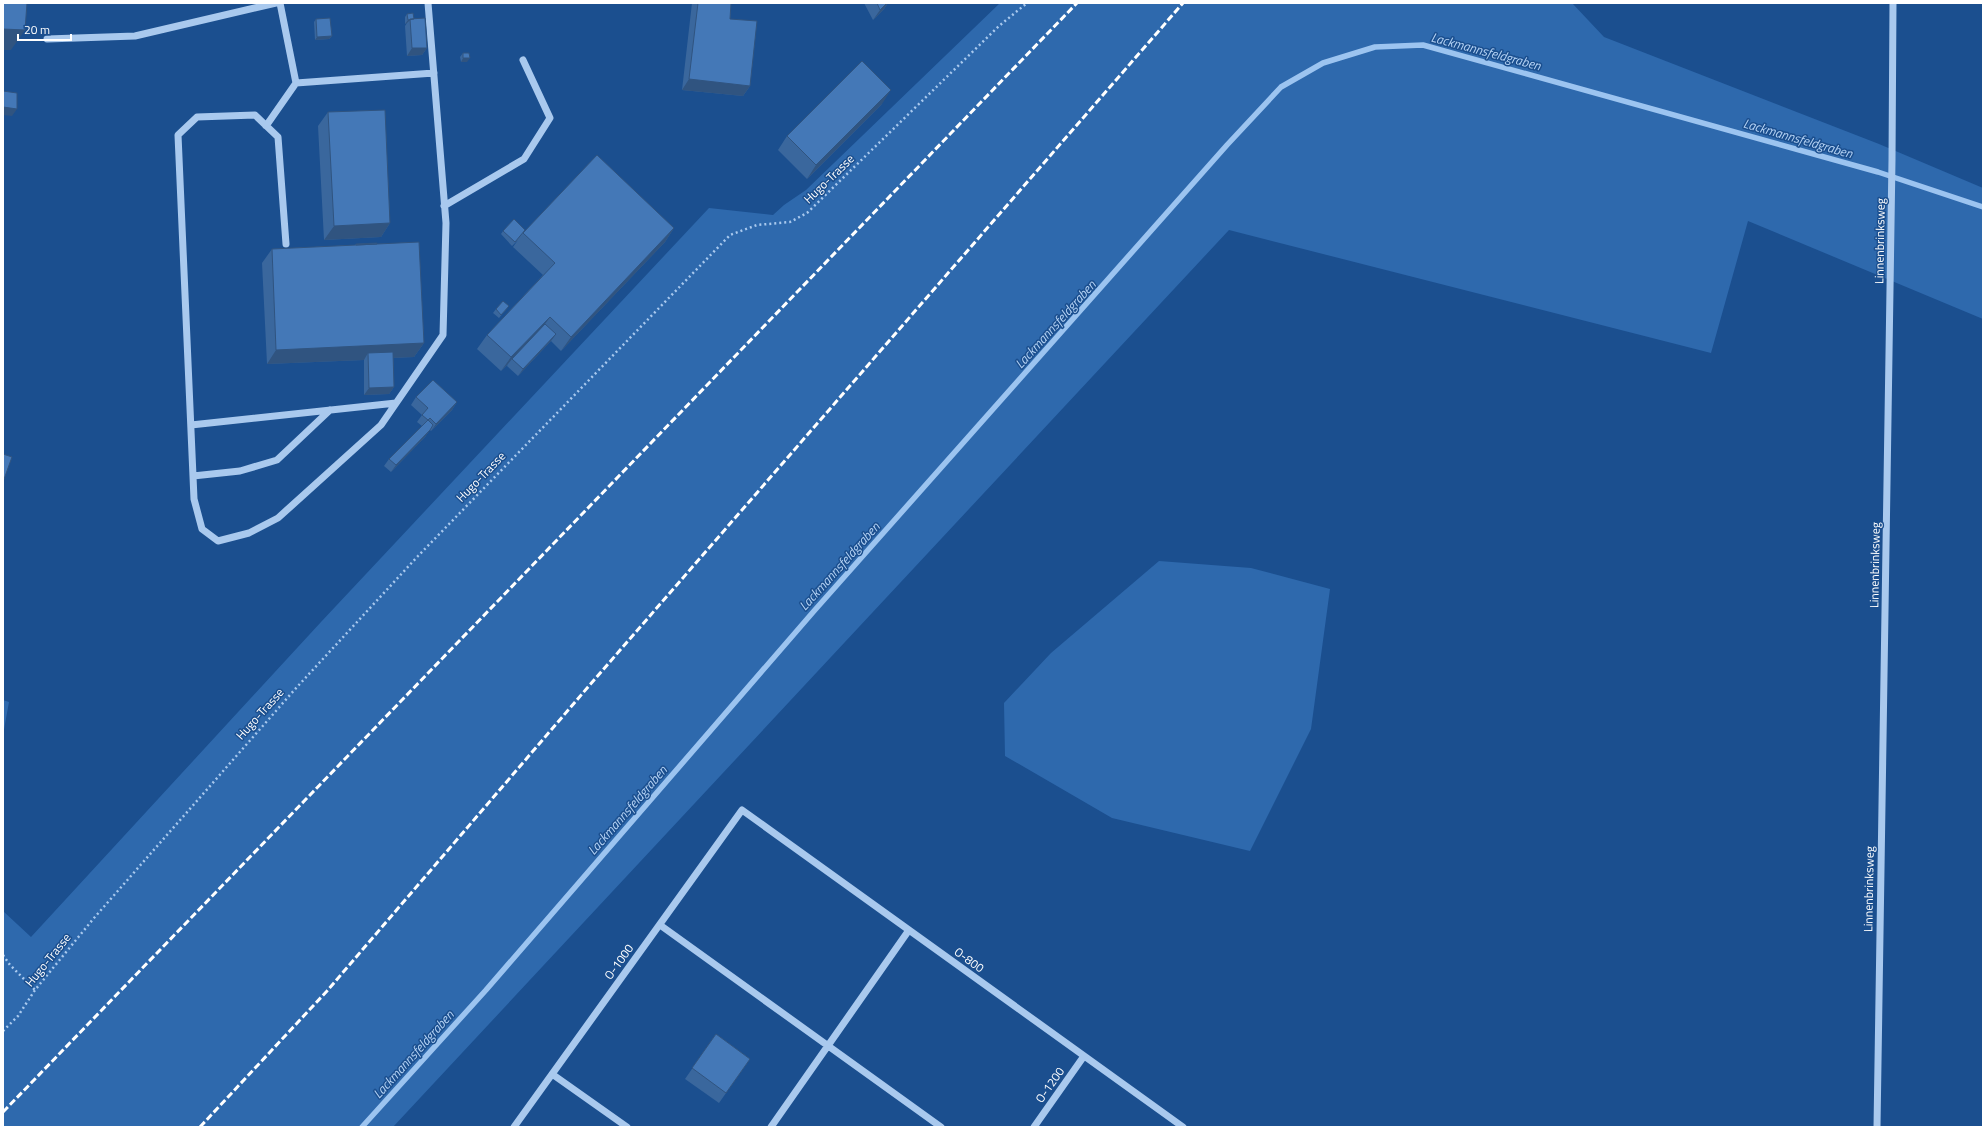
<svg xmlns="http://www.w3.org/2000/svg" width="1986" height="1130" viewBox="0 0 1986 1130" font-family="'Titillium Web',sans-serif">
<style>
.green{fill:#2e69ad}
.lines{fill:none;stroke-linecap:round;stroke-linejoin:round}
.stream{stroke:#9cc4f0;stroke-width:5.5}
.path{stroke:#a9c9ee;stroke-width:2.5;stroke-dasharray:2 3;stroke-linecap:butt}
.minor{stroke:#a9c9ee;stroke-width:7}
.rail{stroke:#fff;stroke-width:3;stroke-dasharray:7 3;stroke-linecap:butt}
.wall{fill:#3a679d}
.shaded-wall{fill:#305480}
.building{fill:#4478b7;stroke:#305480}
.labels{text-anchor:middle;stroke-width:3;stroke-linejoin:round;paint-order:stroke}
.street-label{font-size:12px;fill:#fff;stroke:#1b4f8f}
.water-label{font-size:13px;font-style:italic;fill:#b5d3f5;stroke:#1b4f8f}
</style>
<rect width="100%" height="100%" fill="#1b4f8f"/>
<!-- green -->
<path class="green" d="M1000 3H1572L1604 37 1879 144 1983 188V319L1748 221 1711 353 1229 230 393 1127H3V911L31 937 321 622 709 208 773 215 784 205 806 190Z
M1159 561 1251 568 1330 589 1311 729 1250 851 1112 818 1005 756 1004 703 1051 653Z
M3 700 9 702 3 735Z"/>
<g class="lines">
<!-- stream -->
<path class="stream" d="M362 1127 486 990 814 611 1227 145 1281 87 1323 63 1375 47 1423 45 1878 172 1983 207"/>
<!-- path -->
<path class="path" d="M3 955 10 965 35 990
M3 1031 18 1016 35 990 94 918 297 687 418 556 730 235 757 225 790 222 807 213 999 26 1027 3"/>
<!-- minor -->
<path class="minor" d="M47 39 135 36 276 3
M296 83 434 73
M266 126 296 83 280 3
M444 206 524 159 550 118 523 60
M286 244 278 137 255 115 197 117 178 135 194 499 202 529 218 541 249 533 278 518 381 425 443 335 446 223 428 3
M191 425 396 403
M193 476 240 471 277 460 330 410
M660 925 941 1127
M552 1074 627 1127
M514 1127 742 810 1183 1127
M771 1127 909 930
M1034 1127 1084 1056
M1877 1127 1892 160 1893 3"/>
<!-- rail -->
<path class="rail" d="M3 1112 1077 3
M200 1127 327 991 588 687 1183 3"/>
</g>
<!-- wall -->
<path class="wall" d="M692 3H731L730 19 750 86 743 96 682 90Z
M864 3H888L884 9 873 20Z
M407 14 414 19 427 48 422 55 407 56 405 26 407 23 405 24V17Z
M316 19 332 36 329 39 315 40 314 22Z
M463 53 467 62H461L460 57Z
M882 104 807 179 778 150 787 136Z
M328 112 390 223 381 237 324 240 318 126Z
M674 228 665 242 561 351 551 341 518 376 507 366 508 364 501 371 477 349 487 335 543 275 513 247 518 240 512 246 501 234 503 231Z
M356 244H377L424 343 414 357 393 358 394 387 389 394 364 395V360L267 364 262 263 272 249 355 245Z
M509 306 499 318 493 313 496 309Z
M416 397 457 402 452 410 431 431 430 430 425 437 391 472 384 466 389 459 422 426 417 422 422 415 411 405Z
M716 1034 750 1059 719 1103 685 1079Z"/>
<!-- shaded-wall -->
<path class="shaded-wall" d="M887 3H888L884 9 873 20 880 10Z
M408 20H410L407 23 405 24Z
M3 29 25 30 11 50H3Z
M332 36 329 39 315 40 317 37Z
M412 48H427L422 55 407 56Z
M463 58H470L467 62H461Z
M689 79 750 86 743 96 682 90Z
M891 90 882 104 807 179 816 165Z
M3 107 17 109 12 116 3 115Z
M390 223 381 237 324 240 334 226Z
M674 228 665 242 561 351 571 337Z
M550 317 540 331 512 359 508 364 501 371 511 357Z
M556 334 551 341 518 376 523 369Z
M424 343 414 357 368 359V353L364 360 267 364 276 350Z
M394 387 389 394 364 395 369 388Z
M457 402 452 410 431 431 436 424Z
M430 430 425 437 391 472 396 465Z"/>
<!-- building -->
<path class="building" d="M3 3H27L25 30 3 29Z
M698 3H731L730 19 757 21 750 86 689 79Z
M877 3H887L880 10Z
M413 13 414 19 408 20 407 14Z
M330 18 332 36 317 37 316 19Z
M425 18 427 48H412L410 19Z
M463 53H469L470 58H463Z
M862 61 891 90 816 165 787 136Z
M3 91 17 93V109L3 107Z
M385 110 390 223 334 226 328 112Z
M597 155 674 228 571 337 550 317 511 357 487 335 555 263 523 233Z
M514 219 525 230 515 242 503 231Z
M419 242 424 343 276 350 272 249Z
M377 243V244L356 245V244Z
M503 301 509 306 501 315 496 309Z
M545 324 556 334 523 369 512 359Z
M393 352 394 387 369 388 368 353Z
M433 380 457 402 436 424 430 418 428 420 433 425 430 430 396 465 389 459 428 420 422 415 428 408 416 397Z
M3 454 12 457 3 482Z
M716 1034 750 1059 726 1093 692 1068Z"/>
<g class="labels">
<!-- street labels -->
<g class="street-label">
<text transform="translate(829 179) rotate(-44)" y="4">Hugo-Trasse</text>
<text transform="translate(1880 241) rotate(-89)" y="4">Linnenbrinksweg</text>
<text transform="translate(481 477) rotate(-46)" y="4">Hugo-Trasse</text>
<text transform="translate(1875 565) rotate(-89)" y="4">Linnenbrinksweg</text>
<text transform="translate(260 714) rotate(-48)" y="4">Hugo-Trasse</text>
<text transform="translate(1869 889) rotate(-89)" y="4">Linnenbrinksweg</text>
<text transform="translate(48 960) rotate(-51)" y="4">Hugo-Trasse</text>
<text transform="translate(969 960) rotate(36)" y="4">O-800</text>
<text transform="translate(619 962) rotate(-54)" y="4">O-1000</text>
<text transform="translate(1050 1085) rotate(-55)" y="4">O-1200</text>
</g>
<!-- water labels -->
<g class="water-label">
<text transform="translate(1486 51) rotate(15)" y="5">Lackmannsfeldgraben</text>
<text transform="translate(1798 138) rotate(16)" y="5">Lackmannsfeldgraben</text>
<text transform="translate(1055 324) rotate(-48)" y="5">Lackmannsfeldgraben</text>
<text transform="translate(839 566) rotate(-48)" y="5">Lackmannsfeldgraben</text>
<text transform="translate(627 810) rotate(-49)" y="5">Lackmannsfeldgraben</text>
<text transform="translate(413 1054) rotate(-48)" y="5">Lackmannsfeldgraben</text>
</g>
</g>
<!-- border -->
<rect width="1986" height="1130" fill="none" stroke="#ffffff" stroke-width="8"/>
<!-- scale -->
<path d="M18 34v6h53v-6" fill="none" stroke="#ffffff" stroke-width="2"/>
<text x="24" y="34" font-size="12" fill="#ffffff" stroke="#1b4f8f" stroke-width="3" paint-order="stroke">20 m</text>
</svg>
